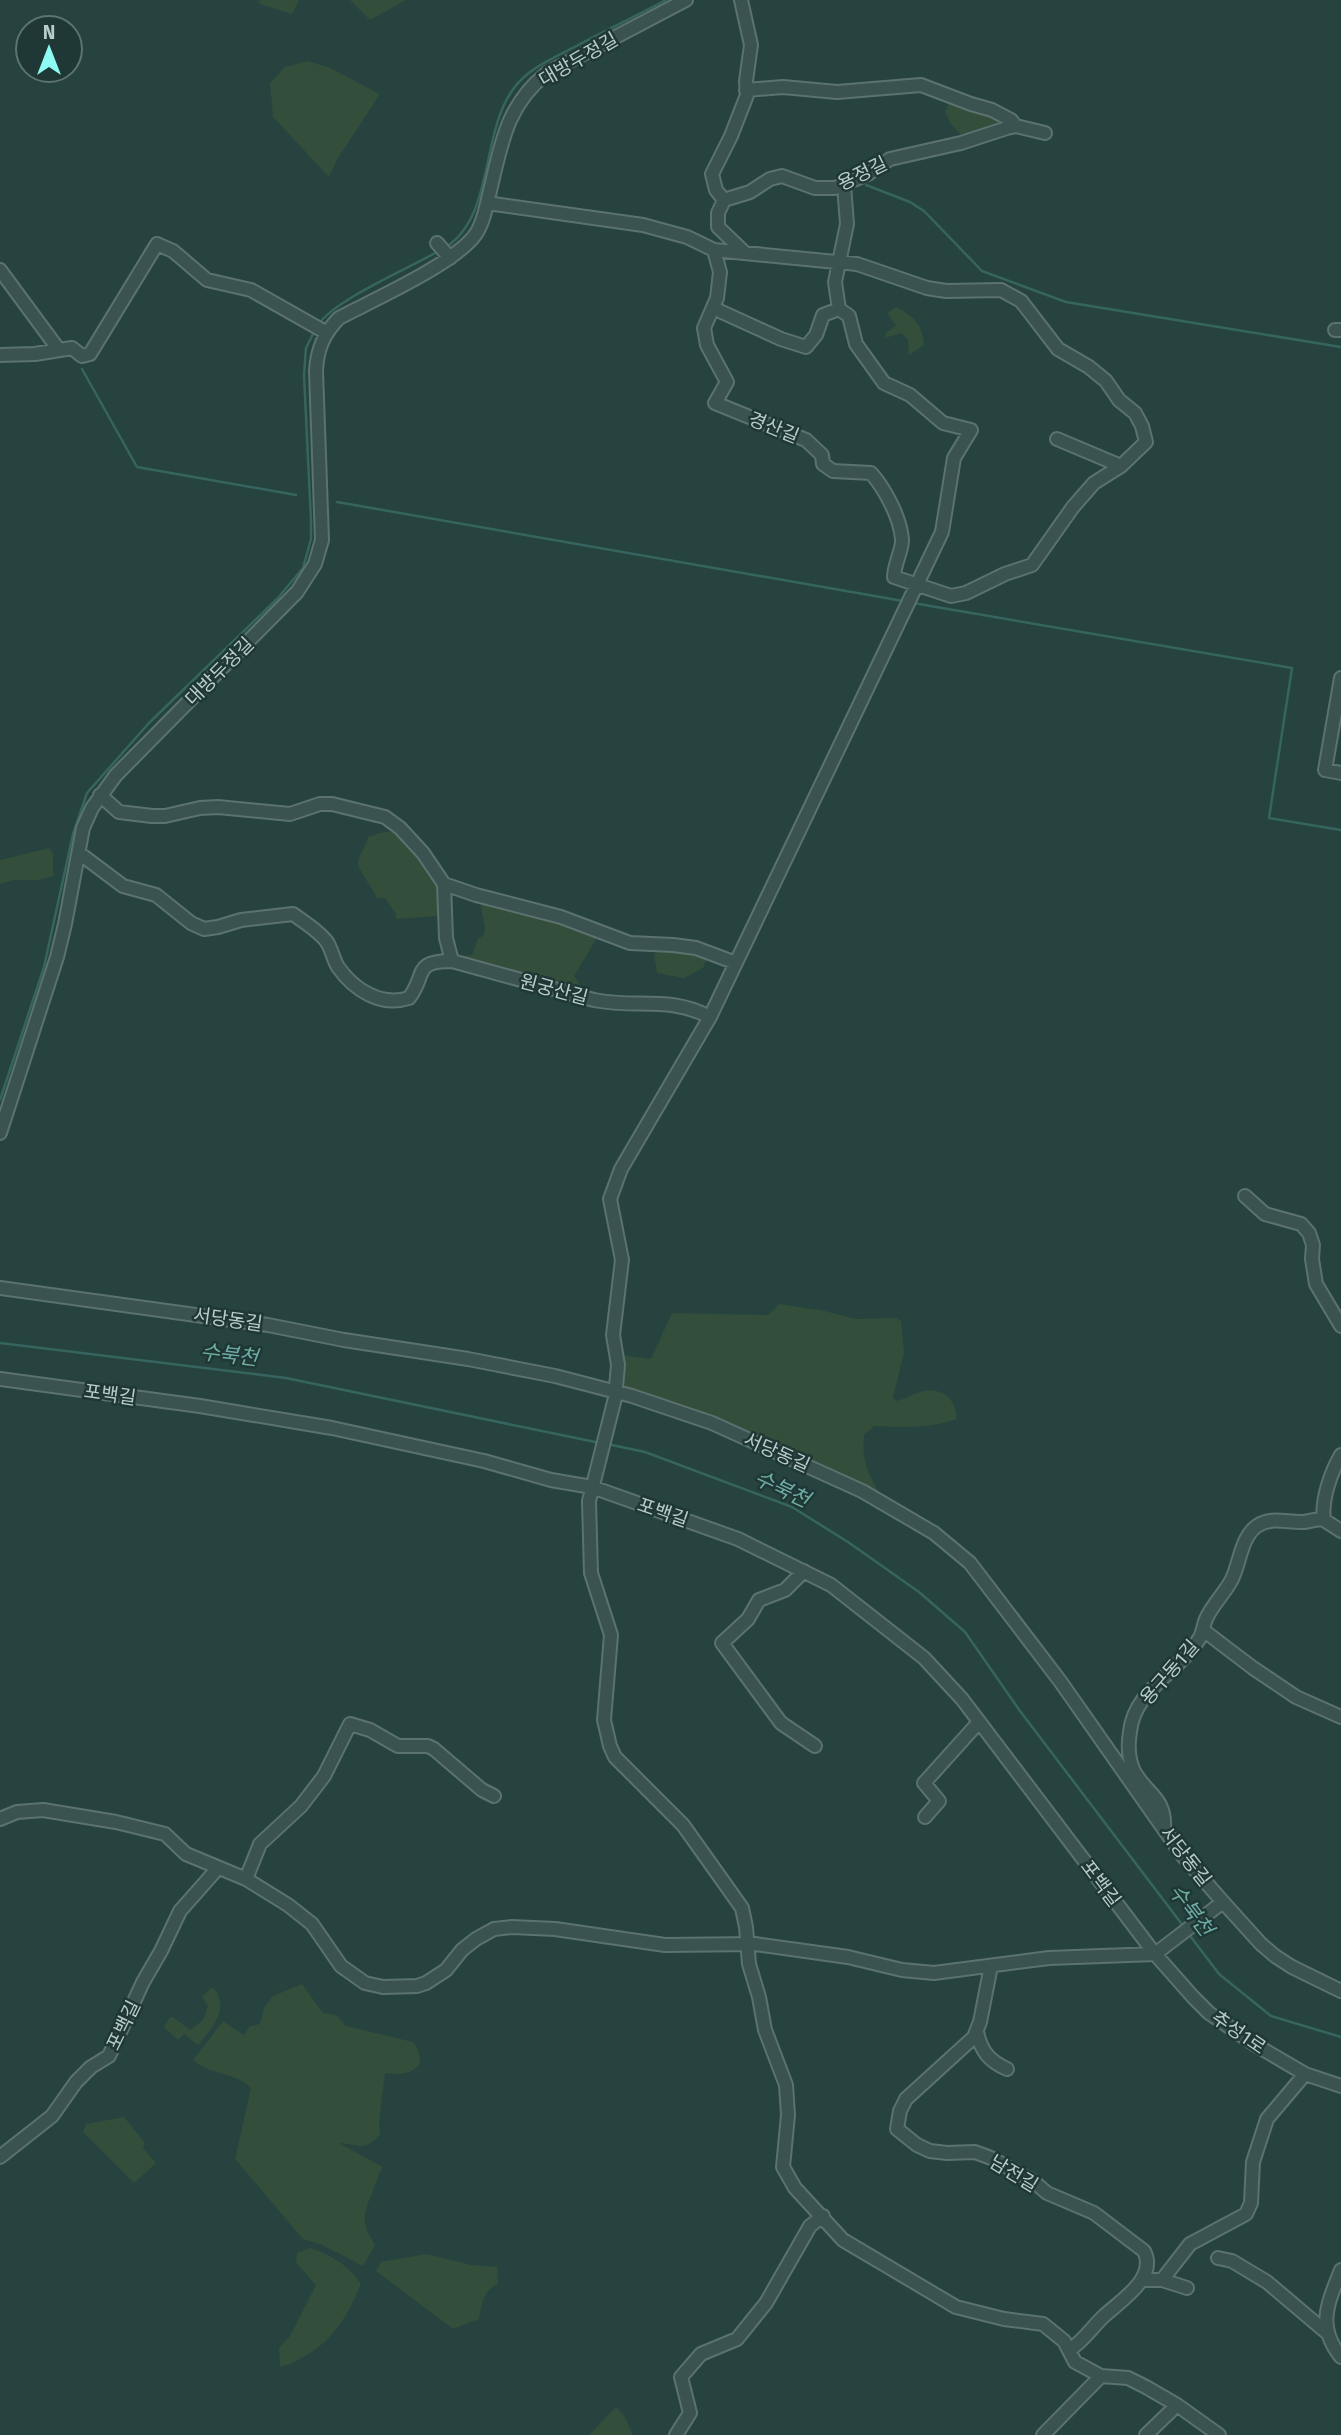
<svg xmlns="http://www.w3.org/2000/svg" width="1341" height="2435" viewBox="0 0 1341 2435" font-family="'Fira Sans','Noto Sans KR',sans-serif">
<style>
.green{fill:#334e3b}
.lines{fill:none;stroke-linecap:round;stroke-linejoin:round}
.stream{stroke:#366560;stroke-width:2.5}
.minor-casing{stroke:#5b7270;stroke-width:16}
.minor{stroke:#3a5250;stroke-width:12}
.labels{text-anchor:middle;stroke-width:5;stroke-linejoin:round;paint-order:stroke}
.street-label{font-size:19px;fill:#b7cccb;stroke:#1f3735}
.water-label{font-size:21px;font-style:italic;fill:#6faca5;stroke:#1f3735}
</style>
<rect width="100%" height="100%" fill="#26433f"/>
<!-- green -->
<path class="green" d="M259 0H299L292 14 260 4Z
M350 0H406L370 20Z
M307 61 328 67 380 94 338 158 329 177 273 117 270 83 285 67Z
M957 95 1007 125 963 137 951 124 945 112 949 103Z
M896 307C914 316 923 325 924 345L909 355 908 340 901 333 885 338 886 333 896 326 887 313Z
M394 831 408 841 440 883 437 916 396 919V914L385 898H377C374 891 358 868 358 864 358 856 366 846 368 837L379 833Z
M49 848 53 853V876L39 880H14L0 884V860Z
M481 900 600 933 574 976 583 989 457 960 461 956 472 955 478 939 484 935C487 924 480 912 481 900Z
M662 948 708 956 703 968 684 978 657 973 654 954Z
M779 1304 825 1311 855 1319 896 1318 901 1321 904 1352 893 1398 897 1401C906 1398 915 1393 924 1391 942 1387 958 1401 956 1419 931 1429 901 1427 874 1426L864 1435C862 1462 867 1472 881 1495 799 1453 713 1414 624 1388L619 1380 622 1355 651 1359 672 1313 768 1315Z
M302 1984 323 2013 336 2015 346 2026 413 2042C432 2069 408 2077 385 2073L379 2122 380 2134C365 2153 359 2144 339 2143L383 2167C377 2177 375 2187 370 2198 362 2218 363 2226 375 2245L363 2266 322 2245 303 2239 235 2159 251 2088C234 2071 211 2076 193 2060L223 2021 244 2035 250 2026 260 2024 264 2008 273 1996Z
M211 1988 215 1989C229 2011 212 2028 198 2045L184 2034 178 2040 164 2027 170 2017H173L190 2030 203 2020 208 2006 202 1997Z
M124 2117 145 2143 143 2148 156 2163 134 2183 83 2132 86 2124Z
M310 2248C332 2255 348 2265 361 2284 348 2315 335 2339 305 2356 297 2360 289 2365 280 2367L279 2348 290 2336 316 2285 296 2263 297 2253Z
M427 2254 471 2265 497 2267 498 2283C483 2292 482 2303 479 2319L453 2329 376 2271 381 2262Z
M616 2407 625 2417 633 2435H589Z"/>
<g class="lines">
<!-- stream -->
<path class="stream" d="M866 185 910 202 924 211 982 271 1066 302 1341 347
M446 247C495 215 480 133 514 88 529 67 558 56 580 44 609 29 638 15 666 0
M318 325C334 300 409 268 437 252
M82 369 137 467 296 495
M337 502 903 601
M913 603 1292 668 1269 818 1341 830
M0 1100 44 967 73 834 87 793 149 723 277 599 303 568 311 539V521L304 375 306 348 315 330
M0 1343 286 1378 600 1443
M607 1444 645 1452 792 1507 848 1542 919 1592 965 1632 1020 1711 1184 1927
M1188 1933 1219 1974 1271 2016 1341 2037"/>
<!-- minor casing -->
<g class="minor-casing">
<path id="minor" d="M746 90 783 87 837 92 921 85 971 104 992 110 1011 120 1016 126
M844 185 847 224 835 282 839 309 849 316 856 344 884 383 910 395 943 423 971 430 954 458 942 532 710 1017 621 1169 610 1199 622 1260 613 1335 618 1365 615 1398 589 1501 591 1573 611 1635 604 1720 610 1746 615 1757 683 1825 742 1908 746 1927 749 1964 759 1997 765 2030 786 2085 788 2115 783 2167 795 2188 843 2240 956 2307 1004 2319 1043 2324 1064 2341 1075 2362 1101 2376 1128 2378 1146 2387 1177 2405 1219 2435
M724 200 716 190 712 174 731 136 747 95 746 81 751 45 741 0
M487 203 643 225 687 237 714 250 857 264 927 288 946 291 1001 290 1021 301 1058 349 1089 367 1106 381 1119 400 1135 413 1142 426 1146 442 1121 466 1094 483 1073 507 1032 565 1005 574 966 593 951 596 894 577C894 564 903 549 902 539 900 517 885 489 871 473L833 471 823 464 822 455 806 440 715 403 727 382 707 345 704 328 717 298 720 272 714 250
M437 243 450 258
M745 253 718 227V213L724 200 750 192 770 179 782 176 815 188H835L868 174 890 159 961 143 1007 128 1016 126 1045 133
M0 270 59 350
M713 308 781 339 806 347 816 335 823 315 839 309
M1335 330H1341
M0 355 35 354 72 348 82 356 90 354 157 244 173 251 207 280 251 290 327 333
M1057 439 1121 466
M1341 678 1325 770 1341 773
M100 795 119 812 152 816H165L200 808 218 807 290 814 320 804H332L385 817 400 828 423 853 444 884 446 938 452 961
M79 853 123 886 156 895 191 923 204 929 218 927 241 920 293 914C304 922 319 931 327 942 332 950 333 959 338 967 354 990 381 1007 409 998 427 975 412 961 452 961L594 1000C638 1009 667 995 710 1017
M444 884 476 895 561 917 630 943 673 945 696 948 736 963
M0 1133 57 957 65 924 83 828 92 808 116 775 297 592 315 564 322 540 316 371C317 349 324 333 339 318 373 300 454 264 475 235 483 224 486 208 489 195 501 147 505 106 547 73L686 0
M1245 1196 1265 1214 1301 1224 1309 1233 1313 1245 1312 1259 1316 1284 1341 1326
M0 1288 268 1325 344 1340 468 1359 555 1376 632 1396 712 1423 862 1491 934 1533 970 1563 1060 1681 1182 1855 1223 1902 1261 1944 1275 1956 1292 1967 1341 1991
M0 1379 200 1406 332 1428 484 1461 551 1480 592 1487 738 1539 831 1585 924 1658 962 1699 1155 1954 1193 1997 1209 2013 1254 2044 1305 2074 1341 2086
M1324 1520 1341 1531
M804 1571 785 1590 759 1600 748 1619 722 1643 781 1723 815 1746
M1203 1630 1253 1668 1296 1697 1341 1717
M925 1817 939 1801 924 1783 979 1722
M0 1819 17 1812 43 1810 116 1822 165 1834 186 1854 246 1879 288 1905 312 1924 341 1966 365 1983 383 1987 417 1986 426 1983 446 1970 462 1950 476 1939 494 1929 512 1927 555 1929 665 1945 755 1944 848 1957 902 1970 934 1973 1049 1958 1155 1954 1223 1902
M1164 1828C1166 1796 1144 1793 1133 1769 1128 1757 1128 1744 1130 1732 1134 1690 1179 1672 1199 1639 1203 1633 1203 1626 1206 1619 1212 1605 1225 1593 1232 1579 1240 1563 1241 1537 1257 1526 1271 1516 1288 1523 1304 1522 1312 1521 1317 1518 1324 1520 1321 1500 1331 1472 1341 1455
M246 1879 260 1844 301 1806 324 1776 350 1724 370 1730 398 1746H428L434 1749 482 1790 494 1796
M991 1966 980 2022 974 2037 906 2099 900 2111 897 2129 917 2145 930 2151 947 2153 975 2152 991 2158 1033 2181 1047 2193 1094 2213 1144 2251C1158 2278 1120 2301 1104 2316 1092 2327 1083 2342 1069 2350
M977 2032C981 2051 989 2061 1007 2069
M0 2157 52 2116 76 2082 91 2067 109 2056 143 1982 161 1951 180 1911 218 1868
M1218 2258 1232 2261 1267 2282 1326 2332
M1341 2270C1328 2303 1316 2326 1341 2357
M1142 2280H1162L1187 2288
M1162 2280 1190 2244 1246 2214 1251 2203 1253 2162 1267 2119 1305 2074
M676 2435 690 2413 681 2377 701 2354 737 2339 766 2303 810 2226 823 2216
M1043 2435 1101 2376
M1146 2435 1177 2405"/>
</g>
<!-- minor -->
<use href="#minor" class="minor"/>
</g>
<g class="labels">
<!-- street labels -->
<g class="street-label">
<text transform="translate(578 59) rotate(-30)" y="7">대방두정길</text>
<text transform="translate(862 173) rotate(-26)" y="7">용정길</text>
<text transform="translate(774 427) rotate(22)" y="7">경산길</text>
<text transform="translate(219 671) rotate(-45)" y="7">대방두정길</text>
<text transform="translate(554 989) rotate(15)" y="7">원궁산길</text>
<text transform="translate(228 1319) rotate(8)" y="7">서당동길</text>
<text transform="translate(110 1394) rotate(8)" y="7">포백길</text>
<text transform="translate(777 1452) rotate(24)" y="7">서당동길</text>
<text transform="translate(663 1512) rotate(19)" y="7">포백길</text>
<text transform="translate(1169 1672) rotate(-49)" y="7">용구동1길</text>
<text transform="translate(1186 1856) rotate(52)" y="7">서당동길</text>
<text transform="translate(1101 1883) rotate(53)" y="7">포백길</text>
<text transform="translate(123 2025) rotate(-64)" y="7">포백길</text>
<text transform="translate(1239 2032) rotate(34)" y="7">추성1로</text>
<text transform="translate(1014 2173) rotate(31)" y="7">남전길</text>
</g>
<!-- water labels -->
<g class="water-label">
<text transform="translate(229 1355) rotate(7)" y="7">수북천</text>
<text transform="translate(782 1489) rotate(25)" y="7">수북천</text>
<text transform="translate(1191 1910) rotate(53)" y="7">수북천</text>
</g>
</g>
<!-- north arrow -->
<g transform="translate(49 49)"><circle r="33" fill="#1f3735" stroke="#5c7371" stroke-width="2"/>
<path d="M0-5L12 26L0 18L-12 26Z" fill="#8dfbf3"/>
<text y="-10" font-size="19" font-weight="bold" text-anchor="middle" fill="#b7cccb">N</text>
</g>
</svg>
